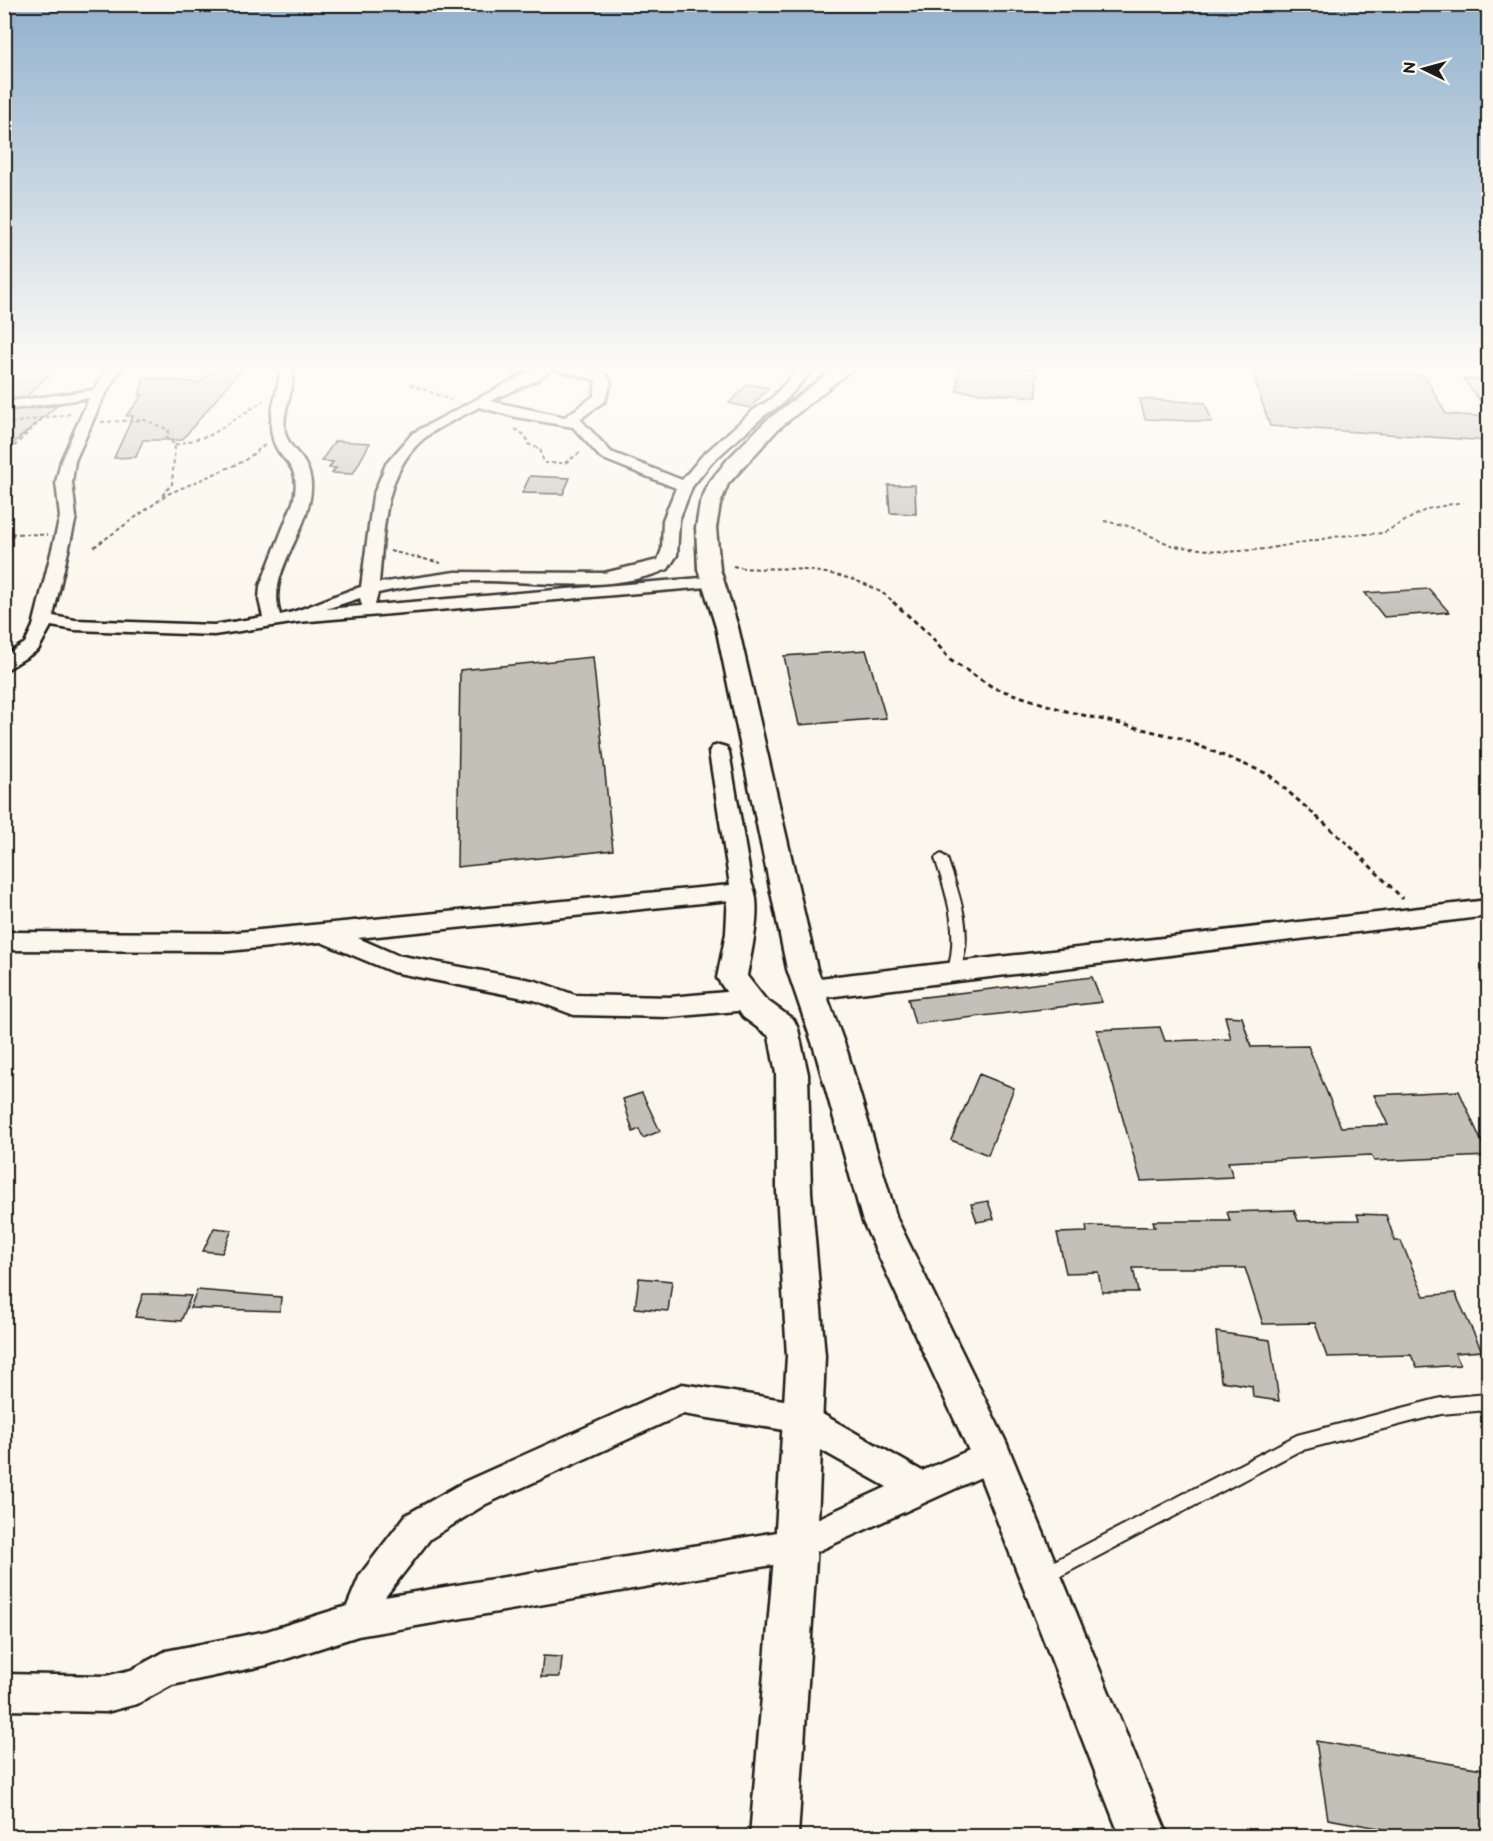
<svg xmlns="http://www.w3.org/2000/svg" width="1493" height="1841" viewBox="0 0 1493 1841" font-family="'Balsamiq Sans',sans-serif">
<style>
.building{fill:#c3c0b8;stroke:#1c1c1c;stroke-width:1.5}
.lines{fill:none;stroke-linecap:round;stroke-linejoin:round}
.service-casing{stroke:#1c1c1c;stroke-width:4}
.minor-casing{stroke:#1c1c1c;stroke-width:5}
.tertiary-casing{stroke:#1c1c1c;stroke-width:5}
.path-far1{stroke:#1c1c1c;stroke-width:2;stroke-dasharray:4 3;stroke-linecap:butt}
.path{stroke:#1c1c1c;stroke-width:3;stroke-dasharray:5 4;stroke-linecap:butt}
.service{fill:#fbf7ec;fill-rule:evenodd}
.minor{fill:#fbf7ec;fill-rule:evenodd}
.tertiary{fill:#fbf7ec;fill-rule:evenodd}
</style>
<rect width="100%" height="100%" fill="#fbf7ec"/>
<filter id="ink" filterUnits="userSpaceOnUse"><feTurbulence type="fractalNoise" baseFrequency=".0167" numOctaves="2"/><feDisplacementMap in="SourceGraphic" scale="12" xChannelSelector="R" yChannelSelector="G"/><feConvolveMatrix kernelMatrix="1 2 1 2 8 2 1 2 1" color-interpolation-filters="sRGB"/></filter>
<g filter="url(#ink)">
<!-- building -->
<path class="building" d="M27 365H59L26 397 4 400V376L16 366Z
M218 365 244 366 182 440H143L136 457 114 458 133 416H126L143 395H139L144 378 200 383Z
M959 365 1036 369 1037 397 957 391Z
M1250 366 1425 376 1446 414 1488 417V441L1270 426Z
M1464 379 1488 380V412Z
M748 384 769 388 750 408 729 403Z
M1140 399 1205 403 1212 422 1145 419Z
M58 405 4 451V412Z
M335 441 370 443 353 474 332 473 336 468H329L333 462 321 461Z
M530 476 570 478 563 494 522 493Z
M888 485H915L916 514 890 513Z
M1429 589 1449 612 1384 617 1365 593Z
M866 650 886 718 799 725 784 656Z
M593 657 613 850 457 867 460 670Z
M1092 977 1102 1002 915 1024 908 999Z
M1225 1016 1242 1017 1251 1047 1308 1046 1341 1127 1388 1125 1374 1095 1459 1091 1488 1156 1374 1161 1371 1155 1228 1162 1233 1177 1141 1181 1097 1030 1160 1027 1165 1041 1231 1039Z
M979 1074 1014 1088 988 1155 951 1140Z
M642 1093 660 1131 643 1138 639 1129 633 1132 623 1099Z
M988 1201 994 1219 977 1222 971 1204Z
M1294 1210 1298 1221 1359 1220 1357 1214 1386 1215 1395 1241H1401L1424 1296 1455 1293 1482 1351 1455 1353 1460 1365 1417 1368 1411 1355 1327 1357 1315 1323 1263 1324 1245 1268H1133L1138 1292H1102L1098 1272 1066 1273 1057 1233 1087 1232 1086 1226 1155 1227 1153 1221H1230L1227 1212Z
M214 1228 232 1230 222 1253 203 1251Z
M639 1278 672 1281 668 1311 635 1308Z
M197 1290 281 1297 280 1311 190 1308Z
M143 1294H153L191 1296 181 1321 135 1317Z
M1216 1332 1270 1340 1279 1401 1253 1397 1252 1386 1221 1381Z
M543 1656 562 1657 560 1677H541Z
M1316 1741 1488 1770V1836H1424L1328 1819Z"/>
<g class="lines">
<!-- service casing -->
<g class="service-casing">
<path id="service" d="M941 854 947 858C959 894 976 937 958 973H950L948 970C959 930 947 896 935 858Z
M1488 1394V1410L1441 1414 1299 1451 1051 1581 1045 1584 1039 1581 1036 1575 1039 1569 1297 1435 1441 1398Z"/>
</g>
<!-- minor casing -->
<g class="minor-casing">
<path id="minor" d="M110 365H123L102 400 75 461 72 482 76 517 53 616 75 620 214 625 263 617 259 600 260 586 293 503C304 459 278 466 272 435 267 412 281 388 280 365H292C297 388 281 409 285 432 287 442 293 448 299 455 314 473 313 490 307 511 297 545 268 579 280 615 307 610 334 594 361 587L373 496 386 464 413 433 541 365H568L606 374 611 383 605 401 580 419 611 452 682 480 702 456 755 409 771 399 799 368 805 365H821L809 374 781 405 765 415 712 462 692 487 679 520 677 555 668 569C607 595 537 580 473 581 441 582 409 586 378 593L375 605 713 577 721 582 719 586 298 622 214 635 75 630 51 626 38 650 4 671V656L25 643 33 626 60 517 56 482 61 461 89 398 4 410V402L94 390ZM553 369 596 380 594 396 565 417 490 401 537 380ZM479 407 516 417 573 427 601 458 676 488 663 520 662 549 658 560 604 573 455 572 379 583C384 533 382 476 422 440 438 426 461 417 479 407ZM360 598 362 606 326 609Z
M719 745 726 747 729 752 753 892 750 898 358 938 397 955 536 981 575 995 670 997 748 990 756 993 760 1000 756 1007 748 1010 670 1017 574 1015 534 1000 393 972 321 942 228 951 4 950V932L228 933 730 885 709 752 712 747Z
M1488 900V916L811 999 803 996 799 989 803 982 811 979Z
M682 1384 803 1403 922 1471 992 1440 1003 1445 1008 1456 1003 1467 796 1561 358 1636 267 1665 172 1685 137 1704 106 1712 4 1710V1674L106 1676 131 1670 166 1651 267 1631 347 1606 360 1575 406 1515 464 1482ZM683 1414 797 1432 821 1450 887 1487 795 1529 385 1597 430 1539 486 1504Z"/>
</g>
<!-- tertiary casing -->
<g class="tertiary-casing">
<path id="tertiary" d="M839 365H857L778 429 728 484 720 504 716 528 720 569 738 627 817 969 847 1051 897 1219 1006 1442 1168 1836H1120L976 1466 863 1222 815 1051 787 969 716 627 698 569 696 528 700 504 709 483 728 459 766 421Z
M742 882 752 885C763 905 751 953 747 976L765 999 794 1020 798 1029 808 1074 811 1192 825 1356 817 1545 798 1836H750L775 1545 787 1356 777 1192 776 1074 769 1036 743 1017 717 978 726 933 728 892 732 885Z"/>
</g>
<!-- path-far1 -->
<path class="path-far1" d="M176 365H210
M130 366 147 365
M410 384 451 400
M101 422 145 420 169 430 166 437 175 445 172 484 160 498
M4 424 71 414
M515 429 526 436 528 444 540 449 544 463H565L582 451
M175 445 211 435 263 401
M4 456 42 419
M1104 521 1129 526 1173 546 1227 552 1265 549 1340 536 1383 533 1427 509 1462 502
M4 533 47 535
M4 540 14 535
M94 547 168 494 244 461 265 445
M390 551 441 563
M733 566C754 571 773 567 794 569 829 572 869 579 895 603"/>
<!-- path -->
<path class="path" d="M893 602 930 635 950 660 994 688 1066 711 1180 738 1268 774 1349 845 1403 899"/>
<!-- service -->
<use href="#service" class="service"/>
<!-- minor -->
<use href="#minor" class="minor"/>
<!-- tertiary -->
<use href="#tertiary" class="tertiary"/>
</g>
</g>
<!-- sky -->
<linearGradient id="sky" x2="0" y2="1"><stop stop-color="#91b1cd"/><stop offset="0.59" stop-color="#fdfbf6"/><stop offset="1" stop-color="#fdfbf6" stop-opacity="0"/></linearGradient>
<rect width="1493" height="622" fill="url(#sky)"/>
<!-- margin -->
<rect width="1493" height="1841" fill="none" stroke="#fbf7ec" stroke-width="24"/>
<rect x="12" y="12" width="1469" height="1817" fill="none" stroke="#1c1c1c" stroke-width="2" filter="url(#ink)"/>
<!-- north arrow -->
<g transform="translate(1424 69) rotate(275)" stroke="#fbf7ec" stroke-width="4.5" paint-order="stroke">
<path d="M0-4.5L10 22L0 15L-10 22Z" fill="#1c1c1c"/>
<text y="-9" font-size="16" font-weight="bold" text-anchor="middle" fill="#1c1c1c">N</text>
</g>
</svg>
